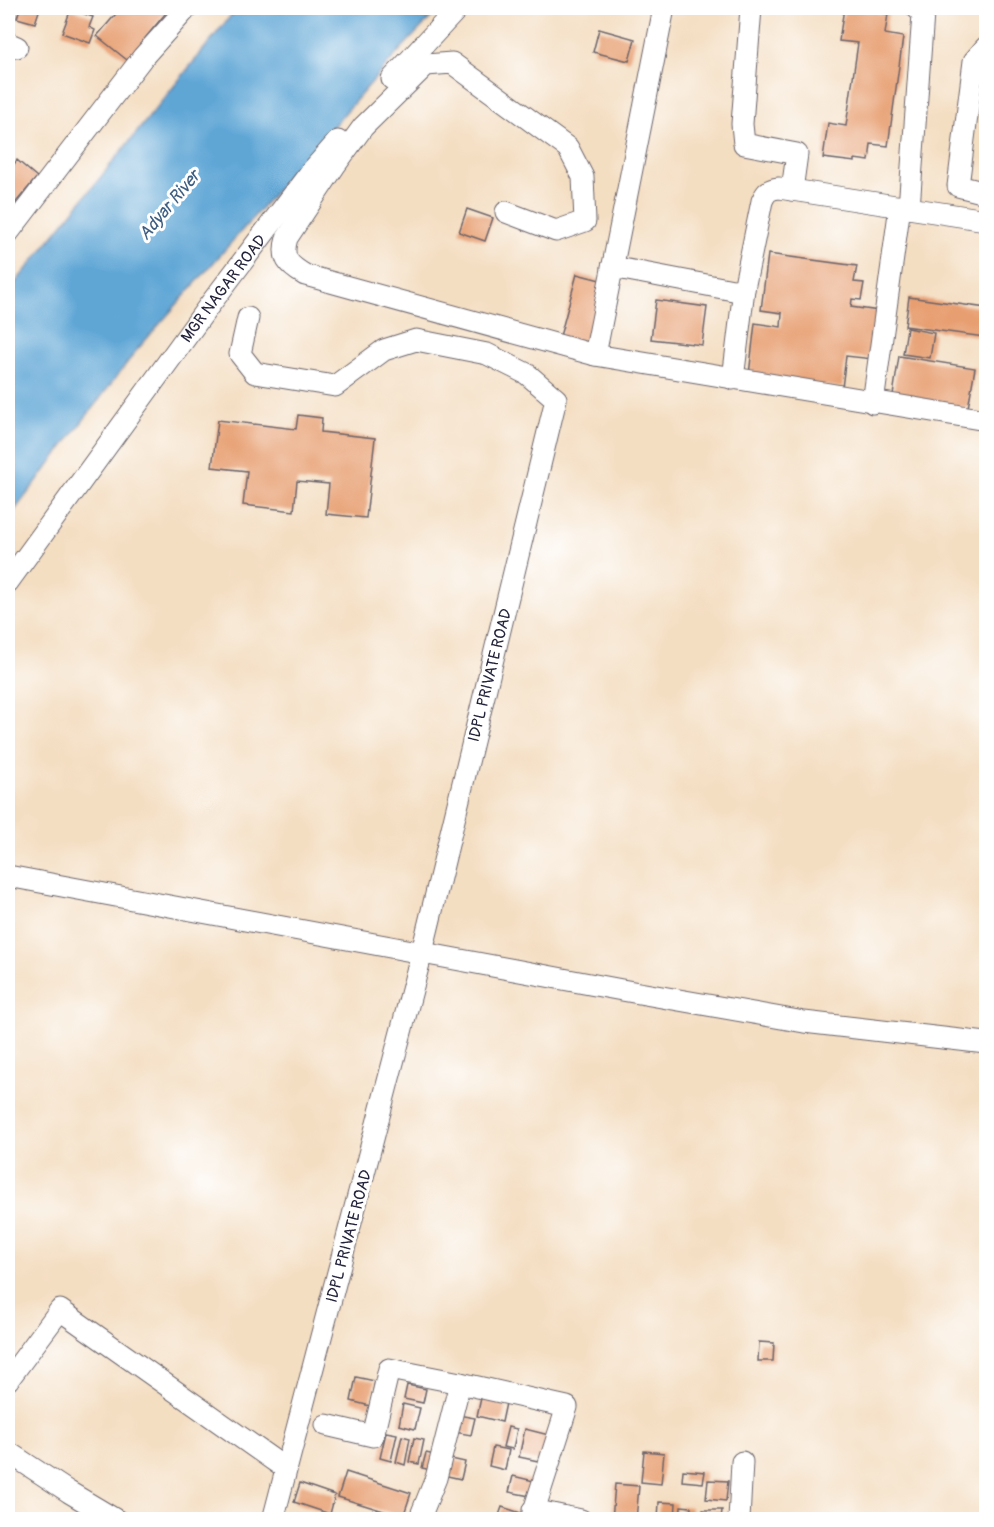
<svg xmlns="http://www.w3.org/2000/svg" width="994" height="1527" viewBox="0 0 994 1527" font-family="Pangolin,sans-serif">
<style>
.water{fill:#5fa6d5;stroke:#406488;stroke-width:1.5}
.building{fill:#e79e70}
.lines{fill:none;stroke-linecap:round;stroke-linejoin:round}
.minor-casing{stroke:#6c646a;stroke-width:23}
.minor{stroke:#fff;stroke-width:21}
.labels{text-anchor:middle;stroke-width:6;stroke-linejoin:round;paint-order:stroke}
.street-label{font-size:16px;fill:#22223b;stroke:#fff}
.water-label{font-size:18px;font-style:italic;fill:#3d5d80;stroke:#fff}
</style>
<rect width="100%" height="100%" fill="#fff"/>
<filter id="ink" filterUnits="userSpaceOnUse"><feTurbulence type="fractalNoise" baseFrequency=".0167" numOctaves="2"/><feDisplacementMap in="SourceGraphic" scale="12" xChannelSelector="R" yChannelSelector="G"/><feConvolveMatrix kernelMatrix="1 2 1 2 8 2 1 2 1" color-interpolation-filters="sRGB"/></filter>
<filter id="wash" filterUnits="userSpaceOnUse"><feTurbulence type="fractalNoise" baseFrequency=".008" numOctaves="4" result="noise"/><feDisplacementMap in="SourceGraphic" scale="24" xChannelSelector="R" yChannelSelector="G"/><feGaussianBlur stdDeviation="1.35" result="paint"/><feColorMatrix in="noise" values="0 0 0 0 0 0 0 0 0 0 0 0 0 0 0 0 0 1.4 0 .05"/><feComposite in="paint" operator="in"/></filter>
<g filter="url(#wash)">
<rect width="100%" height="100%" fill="#f4dec2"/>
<!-- water -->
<path class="water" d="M237 8H440L400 50 136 351 8 519V292Z"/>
<g id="blocks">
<!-- building -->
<path class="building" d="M20 8H40L35 23 17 18Z
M121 8H170L127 60 97 36Z
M844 8 888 14 885 34 903 37 888 146 871 144 869 161 855 159V162L823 158 828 123 846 126 858 43 839 41Z
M71 9 93 17 89 27 95 30 90 43 62 33Z
M599 29 635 39 629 61 593 52Z
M17 160 37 177 8 212V172Z
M467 209 493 218 485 241 459 232Z
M768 254 857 266 854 282 864 283 861 300 852 299 851 307 879 311 873 359 846 356 842 388 749 375 755 323 781 327 782 313 761 310Z
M577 274 604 281 586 347 559 340Z
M909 297 986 308 984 337 905 326Z
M656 300 707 307 702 345 651 339Z
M907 328 934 333 930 358 903 354Z
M899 356 975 368 968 408 893 395Z
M298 415 322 418 321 432 375 438 366 518 326 514 329 484 297 481 294 511 243 505 247 471 212 467 218 420 296 429Z
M759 1342 774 1343 773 1361H758Z
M356 1377 375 1381 370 1406 351 1401Z
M407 1385 426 1389 423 1403 404 1399Z
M481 1398 506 1403 502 1422 477 1416Z
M403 1404 420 1408 415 1429 399 1425Z
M458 1415 475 1418 471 1435 454 1432Z
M508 1427 517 1429 513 1449 503 1447Z
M525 1429 549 1435 543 1462 519 1457Z
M386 1432 397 1434 391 1461 380 1458Z
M402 1436 410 1438 405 1465 396 1462Z
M414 1438 424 1440 419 1464 409 1462Z
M493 1447 509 1450 505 1470 489 1466Z
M644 1451 664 1453 661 1484 641 1482Z
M426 1453 439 1456 436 1471 422 1468Z
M447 1458 465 1462 461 1479 443 1475Z
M683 1470 705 1472 703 1483 682 1481Z
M346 1472 411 1493 403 1517 338 1497Z
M513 1476 538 1482 535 1497 509 1492Z
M708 1480 728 1481 726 1501 706 1499Z
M300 1483 335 1495 330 1514 294 1502Z
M615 1484 639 1486 636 1520H612Z
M659 1502 676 1503 675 1520H658Z
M681 1506 691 1507 690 1520H680Z
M502 1507 530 1516 529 1520 498 1518Z
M703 1510H722L721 1520H703Z"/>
</g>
</g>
<g filter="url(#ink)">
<use href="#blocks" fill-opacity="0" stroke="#6c646a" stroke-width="1.5"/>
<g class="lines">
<!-- minor casing -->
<g class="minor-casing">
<g id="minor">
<path d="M664 8 595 355 986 420"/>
<path d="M751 8 742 124 744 144 797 154 792 190"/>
<path d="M8 43 17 47"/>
<path d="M986 47 974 61 958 186 986 193"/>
<path d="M392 79 458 8"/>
<path d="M909 208 923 14 917 8"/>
<path d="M506 212 556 231 585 221 583 177 568 148 452 63 426 65 363 127 336 164 287 238C281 258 288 265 305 275L595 355"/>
<path d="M8 233 143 57 187 8"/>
<path d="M612 267 733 290 744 289 762 201C766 192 769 189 779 188L986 220"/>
<path d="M248 318 240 354 255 373 335 386 384 350 416 340 487 354 527 374 556 399 422 952 273 1520"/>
<path d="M733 379 744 289"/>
<path d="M873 403 900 206"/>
<path id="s1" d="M8 582 208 307 309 174 338 141"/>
<path d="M8 876 622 990 804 1022 986 1043"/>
<path d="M8 1380 60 1310 286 1469"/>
<path d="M326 1425 373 1436 389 1369 460 1383 567 1407 531 1520"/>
<path d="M8 1452 69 1492 116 1520"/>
<path d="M533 1510 581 1520"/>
<path d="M419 1520 436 1478 460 1383"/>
<path d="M739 1520 742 1462"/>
</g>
</g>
<!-- minor -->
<use href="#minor" class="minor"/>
</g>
</g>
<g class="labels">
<!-- street labels -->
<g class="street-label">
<text dy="6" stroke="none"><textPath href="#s1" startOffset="364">MGR NAGAR ROAD</textPath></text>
<text transform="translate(489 675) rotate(-76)" y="6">IDPL PRIVATE ROAD</text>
<text transform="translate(348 1236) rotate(-75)" y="6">IDPL PRIVATE ROAD</text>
</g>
<!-- water labels -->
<g class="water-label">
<text transform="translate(169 205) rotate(-50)" y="6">Adyar River</text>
</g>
</g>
<!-- margin -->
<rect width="994" height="1527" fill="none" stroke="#fff" stroke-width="30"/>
</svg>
